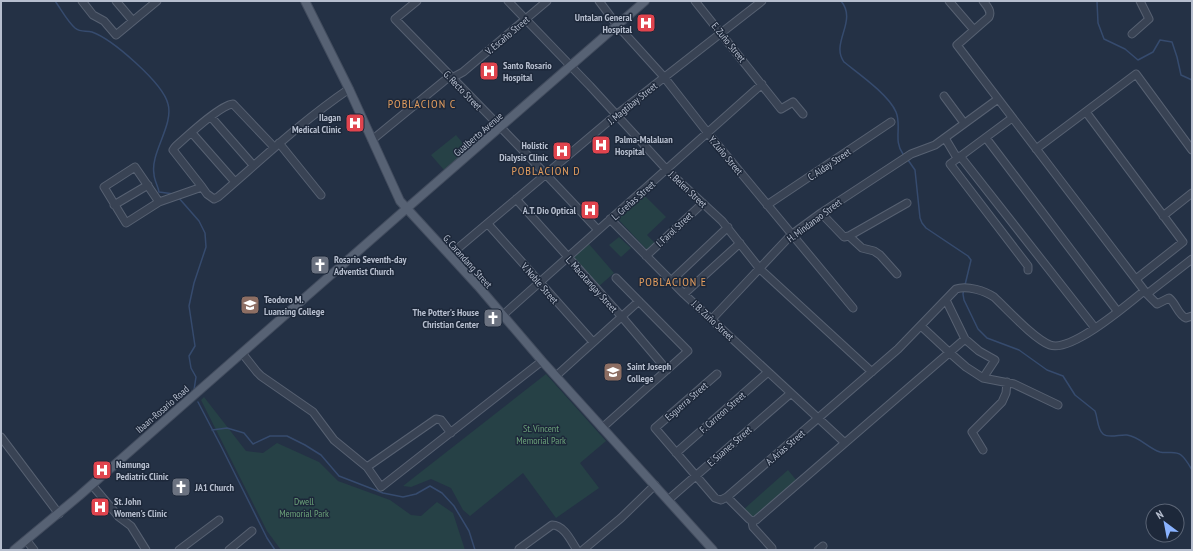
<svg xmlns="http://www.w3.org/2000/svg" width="1193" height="551" viewBox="0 0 1193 551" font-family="'PT Sans Narrow',sans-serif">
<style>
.green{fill:#264146}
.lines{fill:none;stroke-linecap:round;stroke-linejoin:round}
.stream{stroke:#364b6e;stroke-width:1.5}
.minor-casing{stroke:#576172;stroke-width:9}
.major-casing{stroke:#424c5e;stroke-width:10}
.minor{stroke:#394354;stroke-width:7}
.major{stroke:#576274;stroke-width:8}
.labels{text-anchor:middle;stroke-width:3;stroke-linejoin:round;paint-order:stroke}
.poi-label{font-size:10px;font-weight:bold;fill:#b6bece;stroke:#1d283a;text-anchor:start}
.street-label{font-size:10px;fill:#b6bece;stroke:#1d283a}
.park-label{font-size:10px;fill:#6ba179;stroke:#1d283a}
.quarter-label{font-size:12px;letter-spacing:1px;fill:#e19c5e;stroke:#1d283a}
</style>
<rect width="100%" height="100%" fill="#243145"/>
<!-- green -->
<path class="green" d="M456 135 468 149 444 170 431 155Z
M643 194 666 217 647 235 656 244 648 251 618 219Z
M619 237 631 248 621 257 609 245Z
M589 244 614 273 598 287 572 259Z
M546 374 606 441 580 463 599 488 556 518 523 473 470 516 463 510 451 488 431 479 411 487 403 486Z
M204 397 246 451 263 453 277 443 319 462 338 481 390 500 411 515 421 516 437 502 453 513 465 550H281L267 531 201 400Z
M788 470 797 481 755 517 750 518 743 510Z"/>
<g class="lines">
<!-- stream -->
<path class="stream" d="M55 1C61 9 67 21 75 28 81 33 86 30 92 32 112 39 163 83 168 104 174 125 150 153 154 174 154 180 158 186 159 192L174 194
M841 1C858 21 830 43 844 62 859 74 889 95 896 112 902 126 893 141 903 154
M1097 1 1098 23 1104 39 1125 49 1138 60 1153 52 1160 40 1172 42 1177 57 1181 75 1192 80
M908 160 915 170 920 218 922 223 926 228 968 256 971 260 965 285
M178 197 199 221 205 233 206 247 194 283 189 306 195 346 189 356 191 368 196 377 194 390
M964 289 963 294 964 300 978 329 987 338 1019 350 1047 370 1063 376 1075 395 1095 411C1098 418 1097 429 1103 434 1109 439 1120 434 1127 435 1140 437 1148 448 1160 452 1167 454 1175 450 1181 455 1186 459 1189 465 1192 470
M198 402 222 448 267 538 275 550
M212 430 227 428 244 433 253 444 270 436H287L305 445 321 455 339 476 383 493 403 497 416 494 430 486 442 493 454 506 469 531 475 550"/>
<!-- minor casing -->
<g class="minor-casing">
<path id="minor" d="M82 1 93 15 104 21 116 35 157 1
M116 1 133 21
M417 1 395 19C463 89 532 158 598 230
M508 1 590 86 667 170 722 221 760 269 872 372
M599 1 617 25 664 77 707 132 853 308
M695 1 781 109 793 102 803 114
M949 1 974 30
M983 1C987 6 992 11 989 17L957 45 1147 294 1157 304 1169 298C1176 303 1178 315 1186 318L1192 316
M1132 34 1149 19 1140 1
M944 96 964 123
M1086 112 1183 242 1136 279
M211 117 253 165
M1012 118 950 164 1028 266V270
M192 133 235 182
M945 138 957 158
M986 138 1118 312
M372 140 444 81 448 78H452L463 72 547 1
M279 143 321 195
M1036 149 1136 74 1192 150
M960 156 1095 328
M202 187 173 150 175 147C186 137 220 105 233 104L235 106 274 147
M516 199 622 317 667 370
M159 202 135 167 104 187 126 223 159 202 202 187 207 194 214 199 218 197C261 160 302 121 349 89
M114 205 148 185
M767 205 891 122
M821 213 844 237 849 236 907 203
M1163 216 1192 193
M610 219 684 294 845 443
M488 224 593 342
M849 236 862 248 874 251 880 255 897 274
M450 255 616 115 762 1
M646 256 703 203
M671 281 728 227
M684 294 740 243
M1147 294 1192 259
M946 300 965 339 979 351 995 360 983 378
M503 315 762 84
M712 319 791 235 821 213 911 154 935 145 998 99
M921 326 950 353 966 367 983 378 1014 384 1058 405
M242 353 257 372 261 376 313 412 334 440 367 467 381 487 542 361
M717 374 655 428 715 498 721 500 727 497 898 349 956 289C967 285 985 291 994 297 1008 310 1034 339 1050 345 1071 353 1128 304 1144 291
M556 376 639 301
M602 428 688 351 616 278
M1 437 59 514
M983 450 972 432 1002 402 1006 393 1007 382
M676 453 768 372
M367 467 436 419 441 420 451 433
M92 485 119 517 131 526 146 550
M727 497 749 519 752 521 756 520 965 339
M668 500 791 393
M752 521 753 527 772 548
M27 541 34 550
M519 549 552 525C564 525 571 541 577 550
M179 550 219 520
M229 550 252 531
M583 550 621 518 655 485
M818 550 823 546"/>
</g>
<!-- major casing -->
<g class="major-casing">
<path id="major" d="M305 1 349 89 400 201 478 286 542 361 713 550
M14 550 79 496 406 209 645 1"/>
</g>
<!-- minor -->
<use href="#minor" class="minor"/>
<!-- major -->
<use href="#major" class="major"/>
</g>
<!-- icons -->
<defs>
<g id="hospital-square" transform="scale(1)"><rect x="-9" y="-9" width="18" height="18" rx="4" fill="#e0444e" stroke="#1d283a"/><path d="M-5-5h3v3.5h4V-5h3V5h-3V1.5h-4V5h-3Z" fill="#fff"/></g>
<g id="church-square" transform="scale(1)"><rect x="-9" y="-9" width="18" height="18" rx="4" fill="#6b7280" stroke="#1d283a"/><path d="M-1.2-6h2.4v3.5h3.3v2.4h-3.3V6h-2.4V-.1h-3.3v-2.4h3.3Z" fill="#fff"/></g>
<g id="university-square" transform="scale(1)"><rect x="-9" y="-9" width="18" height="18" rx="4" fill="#8d6e63" stroke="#1d283a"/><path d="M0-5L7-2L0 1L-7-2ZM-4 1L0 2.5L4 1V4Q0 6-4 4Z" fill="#fff"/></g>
</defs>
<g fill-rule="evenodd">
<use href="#hospital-square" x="646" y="23"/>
<use href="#hospital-square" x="489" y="71"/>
<use href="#hospital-square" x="355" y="123"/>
<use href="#hospital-square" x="601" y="145"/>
<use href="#hospital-square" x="562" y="151"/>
<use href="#hospital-square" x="590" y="210"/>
<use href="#church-square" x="320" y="265"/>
<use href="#university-square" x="250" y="305"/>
<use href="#church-square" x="493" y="318"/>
<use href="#university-square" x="613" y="372"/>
<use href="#hospital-square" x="102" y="470"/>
<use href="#church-square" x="181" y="487"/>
<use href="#hospital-square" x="100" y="507"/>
</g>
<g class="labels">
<!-- poi labels -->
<g class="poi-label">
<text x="632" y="21" text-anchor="end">Untalan General<tspan x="632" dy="12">Hospital</tspan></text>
<text x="503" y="69">Santo Rosario<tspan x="503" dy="12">Hospital</tspan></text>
<text x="341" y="121" text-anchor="end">Ilagan<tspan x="341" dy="12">Medical Clinic</tspan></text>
<text x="615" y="143">Palma-Malaluan<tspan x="615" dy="12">Hospital</tspan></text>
<text x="548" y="149" text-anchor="end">Holistic<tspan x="548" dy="12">Dialysis Clinic</tspan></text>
<text x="576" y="214" text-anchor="end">A.T. Dio Optical</text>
<text x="334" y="263">Rosario Seventh-day<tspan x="334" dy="12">Adventist Church</tspan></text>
<text x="264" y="303">Teodoro M.<tspan x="264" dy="12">Luansing College</tspan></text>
<text x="479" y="316" text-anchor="end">The Potter's House<tspan x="479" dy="12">Christian Center</tspan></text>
<text x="627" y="370">Saint Joseph<tspan x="627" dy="12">College</tspan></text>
<text x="116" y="468">Namunga<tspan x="116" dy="12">Pediatric Clinic</tspan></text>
<text x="195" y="491">JA1 Church</text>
<text x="114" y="505">St. John<tspan x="114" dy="12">Women's Clinic</tspan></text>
</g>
<!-- street labels -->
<g class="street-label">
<text transform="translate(507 35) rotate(-40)" y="4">V. Escaño Street</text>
<text transform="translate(729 42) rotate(51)" y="4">E. Zuño Street</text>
<text transform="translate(463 90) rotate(46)" y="4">G. Recto Street</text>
<text transform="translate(632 103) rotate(-39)" y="4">J. Magtibay Street</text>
<text transform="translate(478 134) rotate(-41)" y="4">Gualberto Avenue</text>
<text transform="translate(726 155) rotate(50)" y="4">Y. Zuño Street</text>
<text transform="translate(829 164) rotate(-34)" y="4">C. Alday Street</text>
<text transform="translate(688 189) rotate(43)" y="4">J. Belen Street</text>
<text transform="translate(633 200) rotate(-41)" y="4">L. Greñas Street</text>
<text transform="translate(814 220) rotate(-37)" y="4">H. Mindanao Street</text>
<text transform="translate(674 229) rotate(-43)" y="4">I. Farol Street</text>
<text transform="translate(468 261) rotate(48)" y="4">G. Carandang Street</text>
<text transform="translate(540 283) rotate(49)" y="4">V. Noble Street</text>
<text transform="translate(592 284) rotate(48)" y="4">L. Macatangay Street</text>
<text transform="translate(713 320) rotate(43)" y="4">J. B. Zuño Street</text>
<text transform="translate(686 401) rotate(-41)" y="4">Esguerra Street</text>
<text transform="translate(162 409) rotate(-41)" y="4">Ibaan-Rosario Road</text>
<text transform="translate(722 412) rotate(-41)" y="4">F. Carreon Street</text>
<text transform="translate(729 446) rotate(-41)" y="4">E. Suanes Street</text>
<text transform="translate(785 447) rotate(-41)" y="4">A. Arias Street</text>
</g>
<!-- park labels -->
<g class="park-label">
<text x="541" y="432">St. Vincent<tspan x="541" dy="12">Memorial Park</tspan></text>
<text x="304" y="505">Dwell<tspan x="304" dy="12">Memorial Park</tspan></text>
</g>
<!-- quarter labels -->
<g class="quarter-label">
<text x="422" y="108">POBLACION C</text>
<text x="546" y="175">POBLACION D</text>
<text x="673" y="286">POBLACION E</text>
</g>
</g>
<!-- border -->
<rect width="1193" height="551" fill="none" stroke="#b6bece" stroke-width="4"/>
<!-- north arrow -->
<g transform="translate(1165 523) rotate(328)"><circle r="19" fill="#1d283a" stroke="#5a6475"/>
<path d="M0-3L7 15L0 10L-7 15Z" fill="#8ab3ff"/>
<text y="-6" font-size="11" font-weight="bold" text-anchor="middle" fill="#b6bece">N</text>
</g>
</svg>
